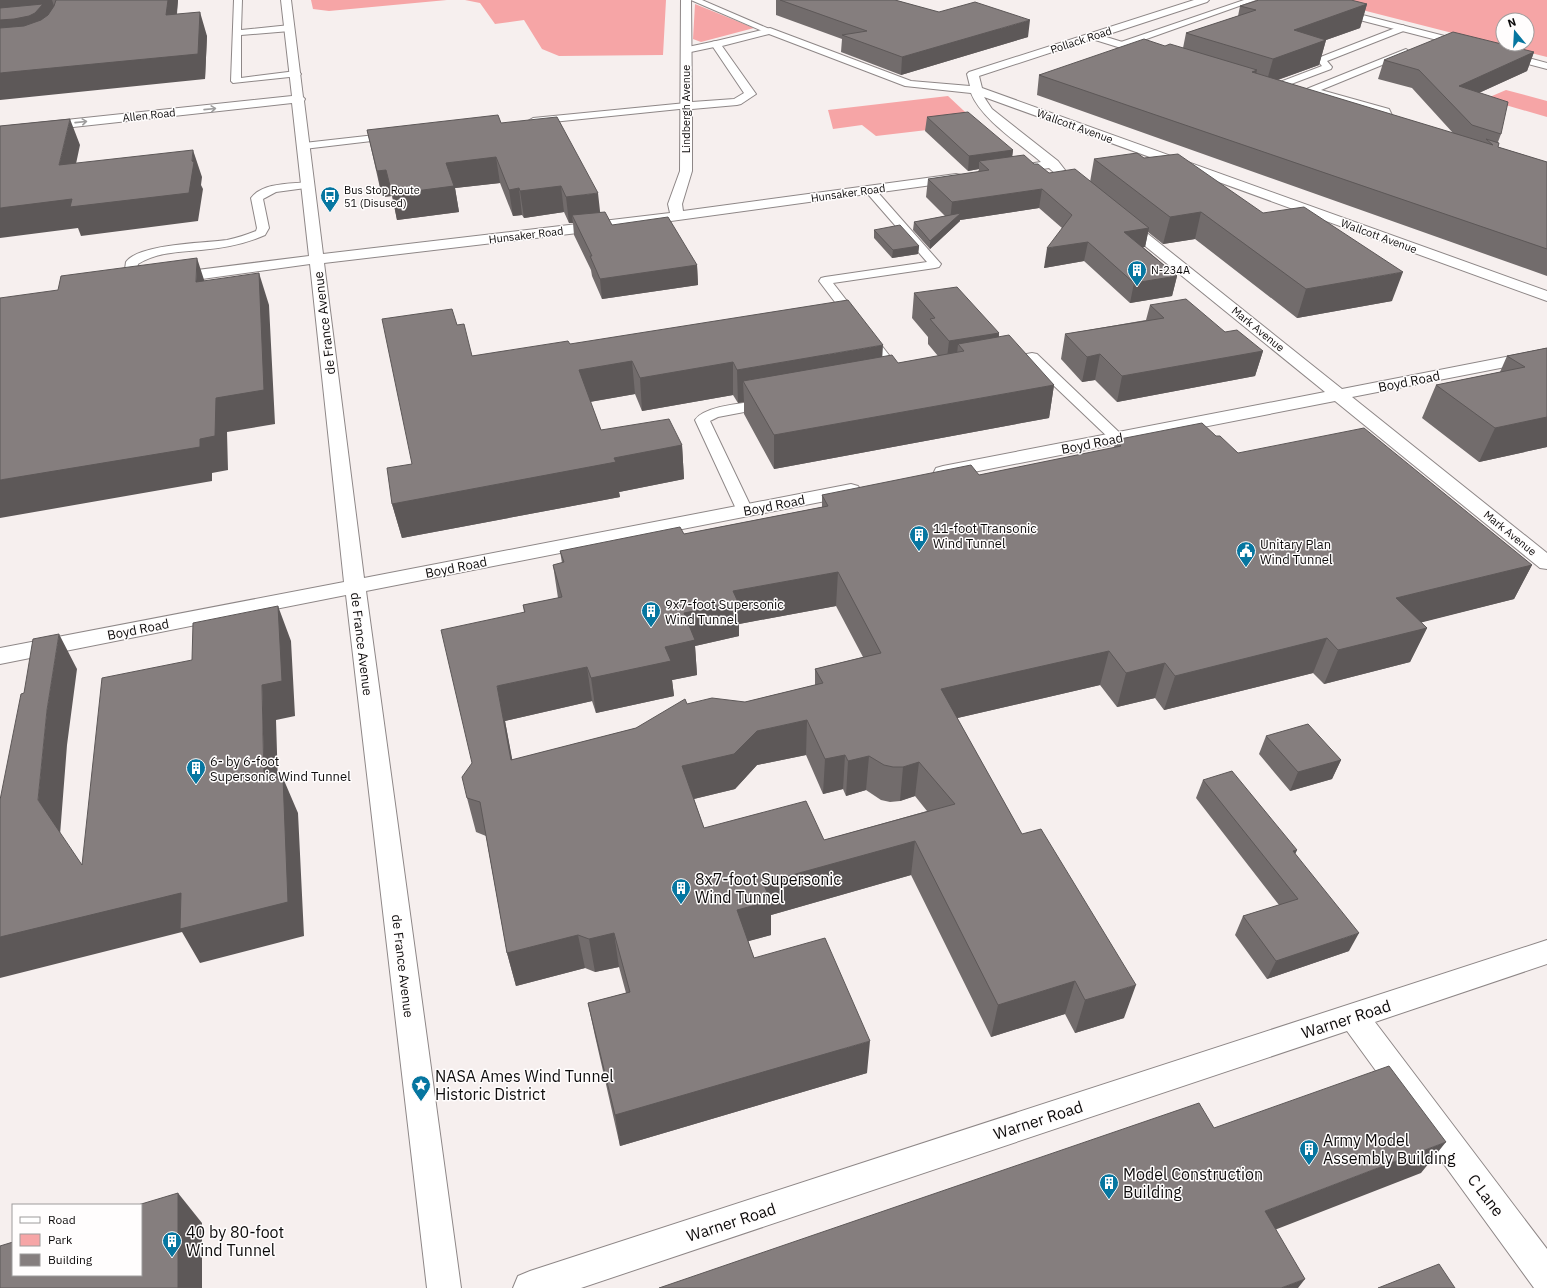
<svg xmlns="http://www.w3.org/2000/svg" width="1547" height="1288" viewBox="0 0 1547 1288" font-family="'IBM Plex Sans',sans-serif">
<style>
.green{fill:#f6a5a6;fill-rule:evenodd}
.lines{fill:none;stroke-linecap:round;stroke-linejoin:round}
.service-casing{stroke:#8e8787;stroke-width:2}
.minor-casing{stroke:#8e8787;stroke-width:2}
.service{fill:#fff;fill-rule:evenodd}
.minor{fill:#fff;fill-rule:evenodd}
.wall{fill:#726c6c;fill-rule:evenodd}
.shaded-wall{fill:#5d5858}
.building{fill:#857e7e;stroke:#5d5858;fill-rule:evenodd}
.oneway{stroke:#9e9d9d}
.labels{text-anchor:middle;stroke-width:3;stroke-linejoin:round;paint-order:stroke}
.far-street-label{font-size:11px;fill:#0d0b0b;stroke:#fffdfd}
.far-poi-label{font-size:11px;fill:#0d0b0b;stroke:#fffdfd;text-anchor:start}
.street-label{font-size:13px;fill:#0d0b0b;stroke:#fffdfd}
.poi-label{font-size:13px;fill:#0d0b0b;stroke:#fffdfd;text-anchor:start}
.near-poi-label{font-size:16px;fill:#0d0b0b;stroke:#fffdfd;text-anchor:start}
.near-street-label{font-size:16px;fill:#0d0b0b;stroke:#fffdfd}
</style>
<rect width="100%" height="100%" fill="#f6efee"/>
<!-- green -->
<path class="green" d="M311 0H447L329 11 313 9Z
M465 0H666L663 55 559 56 542 49 524 20 495 24 480 3Z
M1323 0H1547V57ZM1503 20H1527V44H1503Z
M695 4 754 28 701 42 693 39Z
M1506 90 1547 101V117L1485 99Z
M948 96 978 124 876 136 862 125 833 129 828 110Z"/>
<g class="lines">
<!-- service casing -->
<g class="service-casing">
<path id="service" d="M234 0H242L241 30 290 25 294 28 290 31 241 35V78L296 71 299 72 301 74 299 76 233 83 231 81Z
M691 0H702L774 31 773 33H767Z
M1244 0H1256L1124 47H1118L1117 45 1118 43Z
M1403 25 1407 28 1406 30 1327 61 1332 67 1331 69 1270 92 1267 93 1262 90 1264 88 1322 66 1317 60 1318 58Z
M716 41 720 44 719 46 686 53 682 50 683 48Z
M1406 49 1410 52 1409 54 1321 90 1389 109 1398 128 1397 130H1389L1382 113 1313 93 1293 101 1288 98 1309 88Z
M686 103 689 104 691 106 689 108 533 124 528 121 533 118Z
M393 133 397 134 398 136 397 138 304 149 299 146 304 143Z
M309 182 314 185 313 187 276 192 263 199 269 228 265 235C245 244 223 248 201 250 180 252 157 252 138 264L135 284 133 287H125L123 284 126 262C138 244 205 243 227 240 237 238 246 235 256 231L257 228 251 198C263 182 292 184 309 182Z
M870 187 874 188 941 264 939 267 935 268 833 283 906 377 904 380 899 381 894 380 819 281 821 278 825 277 927 262 866 192 865 190 866 188Z
M1032 353 1037 354 1122 435 1124 438 1122 441 1117 442 1112 441 1029 362 1006 366 1001 365 999 362 1001 359Z
M766 400 771 401 773 404 771 407 718 417 710 421 753 511 751 514 745 516 739 514 737 511 695 420C705 405 748 403 766 400Z"/>
</g>
<!-- minor casing -->
<g class="minor-casing">
<path id="minor" d="M281 0H291L303 97 305 99 304 101 323 254 670 213 668 204 680 171 681 0H691L692 102 734 99 744 93 711 44 712 42 770 28 911 81 970 86 967 74 969 72 1194 0H1209L1207 2 1103 36 1158 53 1159 55 1158 57H1150L1092 39 979 76 982 88 1547 291V301L984 97 992 109 1058 161 1065 170 1064 173C1057 174 1054 173 1049 168L1012 174 1007 173 1006 170 1007 167 1041 162C1020 144 981 119 971 93L905 86 769 34 722 46 756 94 741 104 737 105 692 109V171L682 204 683 211 956 174 961 175 963 178 961 181 620 228 324 263 364 578 851 484 858 486 861 490 858 494 851 496 366 591 461 1288H427L346 595 0 664V648L344 582 310 264 173 283 168 281 165 278 168 275 173 273 309 256 292 103 0 135V127L292 96Z
M1288 0H1304L1472 43 1473 45 1468 48 1290 2Z
M1502 51 1547 63V69L1498 56 1497 54Z
M1123 217 1128 218 1342 389 1547 349V359L1352 397 1547 553V569L1540 568 1335 401 943 478 936 476 934 472 936 468 943 466 1325 392 1118 224 1116 221 1118 218Z
M1547 940V964L1375 1022 1547 1249V1288H1534L1347 1031 581 1288H513L518 1276 530 1271Z"/>
</g>
<!-- service -->
<use href="#service" class="service"/>
<!-- minor -->
<use href="#minor" class="minor"/>
</g>
<!-- wall -->
<path class="wall" d="M0 0H178L177 14 207 36 205 79Z
M776 0H895L1028 37 901 75 841 52 842 39 776 15Z
M1367 4 1360 28 1326 40 1319 65 1278 80 1453 133 1412 88 1378 79 1384 60 1534 52 1527 71 1479 93 1501 134 1498 142V147L1547 162V276L1037 95 1039 75 1165 46 1183 48 1186 33 1238 16 1240 6Z
M927 117 1013 150 1012 157 1034 164 1049 173 1090 182 1094 159 1144 158 1263 213 1392 301 1297 318 1195 239 1163 244 1148 232 1145 247H1143L1177 276 1172 296 1130 303 1084 261 1044 268 1062 228 1039 208 960 220V221L930 249 913 230 914 222 945 216 926 197 928 179 978 172 979 169 968 171 925 131Z
M501 123 600 212 612 225 697 265 698 285 602 299 592 276 591 270 574 235 573 223H569L564 212 524 218 522 215 513 216 500 183 455 188 459 212 397 220 392 196 382 197 367 130Z
M874 230 919 246 918 254 892 258 874 238Z
M914 293 999 333V337L1054 385 1049 418 774 469 744 414V402L738 403 733 395 642 411 635 394 590 402 601 430 682 445 684 479 619 492 620 497 402 538 392 504 412 464 457 325 472 356 570 344 883 357 898 363 938 356 928 344V337L912 318Z
M1150 305 1225 332 1263 351 1255 376 1117 402 1095 380 1082 382 1061 359 1065 334 1146 320Z
M1547 348V447L1479 462 1422 418 1436 385 1500 372 1507 356Z
M1216 436 1238 453 1532 565 1514 599 1421 622 1427 628 1410 662 1324 684 1313 673 1164 710 1155 698 1117 707 1100 685 957 718 1124 1018 1075 1033 1065 1014 991 1037 911 875 771 915V935L748 941 754 958 867 1073 620 1146 595 1036 588 1003 626 993 619 967 595 972 585 968 516 986 507 953 486 836 476 832 467 798 472 763 524 612 523 605 558 598 553 565 562 563 560 551 684 534 822 507V495L979 475 1114 448 1115 440ZM836 606 863 657 815 669V685L745 702 687 704 636 728 512 760 505 721 592 701 596 713 674 696 672 680 697 675 695 646 739 636V624ZM806 755 823 794 843 789 846 796 866 790 881 800 890 802 900 801 915 796 927 811 824 840 704 828 694 799 735 789 757 765Z
M1266 736 1341 760 1332 779 1290 791 1259 754Z
M1203 780 1297 850 1295 854 1349 951 1267 979 1235 935 1243 916 1279 905 1196 798Z"/>
<!-- shaded-wall -->
<path class="shaded-wall" d="M0 0H52L56 12 0 45Z
M168 0H178L174 39 166 15Z
M1367 4 1360 28 1326 40 1319 65 1266 84 1273 59 1294 30Z
M200 12 207 36 205 79 0 100V73Z
M1030 20 1028 37 901 75 902 57Z
M1534 52 1527 71 1452 105 1459 86Z
M1257 70 1252 90V72Z
M70 119 80 145 70 192 59 165Z
M193 150 202 177 201 185 203 189 198 221 81 236 78 228 0 238V208L192 161Z
M1013 150 1011 165 979 161V169L968 171 969 156Z
M496 157 500 183 455 188 459 212 397 220 392 194 446 163Z
M386 170 392 196 382 197 377 171Z
M561 186 564 212 524 218 520 191Z
M519 188 522 215 513 216 509 190Z
M1042 189 1039 208 960 220V221L930 249V241L950 221 952 202Z
M598 193 601 220 572 215 573 223H569L566 197Z
M1201 212 1195 239 1163 244 1170 217Z
M1149 228 1145 247 1120 251 1124 232Z
M1088 242 1084 261 1044 268 1047 248Z
M919 246 918 254 892 258 893 250Z
M197 258 207 289 196 282Z
M697 265 698 285 602 299 600 279Z
M1403 272 1392 301 1297 318 1306 289Z
M259 273 269 305 275 424 227 432 228 470 212 473V481L0 518V480L200 439 216 398Z
M1177 276 1172 296 1130 303 1134 283Z
M999 333 996 358 958 344 956 365 946 366 949 341Z
M883 345 881 377 743 381 744 402 738 403 737 370Z
M1263 351 1255 376 1117 402 1122 376Z
M1100 354 1095 380 1082 382 1087 357Z
M632 361 635 394 583 403 579 370Z
M733 362V395L642 411 640 378Z
M1054 385 1049 418 774 469V435Z
M1547 417V447L1479 462 1495 428Z
M682 445 684 479 619 492 620 497 402 538 392 504 614 458Z
M1532 565 1514 599 1380 633 1396 598Z
M838 572 836 606 739 624V636L695 646 697 675 672 680 674 696 596 713 591 678 665 647 684 613 733 591Z
M278 606 291 641 295 716 276 720 279 817 264 782 262 685Z
M1427 628 1410 662 1324 684 1338 650Z
M59 634 77 669 67 745 60 835 38 800 47 710Z
M1327 638 1313 673 1164 710 1175 676Z
M1109 651 1100 685 936 723 941 689Z
M1165 663 1155 698 1117 707 1126 673Z
M587 667 592 701 505 721 519 795 511 760 497 686Z
M807 720 806 755 757 765 735 789 685 801 682 766 757 731Z
M845 755 843 789 823 794 825 759Z
M869 756 866 790 846 796 848 761Z
M1341 760 1332 779 1290 791 1298 772Z
M919 762 915 796 900 801 903 767Z
M283 778 298 813 304 936 200 963 182 932 0 978V937Z
M915 841 911 875 771 915V935L738 944 737 910 763 883Z
M1297 850 1288 868 1293 851Z
M614 933 619 967 595 972 589 939Z
M1359 933 1349 951 1267 979 1276 961Z
M578 935 585 968 516 986 507 953Z
M1075 981 1065 1014 991 1037 998 1005Z
M1136 985 1124 1018 1075 1033 1085 1000Z
M870 1041 867 1073 620 1146 615 1115Z
M1446 1142 1421 1173 1246 1241 1265 1211Z
M178 1193 202 1223V1288H178Z
M1305 1279 1298 1288H1281Z"/>
<!-- building -->
<path class="building" d="M56 0H168L166 15 200 12 198 54 0 73V28L24 26 41 20 48 15 54 6Z
M780 0H895L939 12 975 2 1030 20 902 57 842 35 867 31Z
M1259 0H1351L1367 4 1294 30 1326 40 1273 59 1186 33 1256 10 1240 6Z
M43 4 35 13 29 16 14 19 0 20V8Z
M1453 32 1534 52 1459 86 1508 102 1501 134 1472 125 1419 70 1384 60Z
M1144 39 1165 46 1170 44 1257 70 1252 72 1493 145 1486 139 1499 143 1498 147 1547 162V249L1039 75Z
M968 112 1013 150 969 156 927 117Z
M498 115 501 123 557 117 598 193 566 197 561 186 520 191 519 188 509 190 496 157 446 163 454 186 392 194 386 170 377 171 367 130Z
M70 119 59 165 193 150 192 161 194 162 189 193 70 207 72 199 0 208V126Z
M1137 153 1144 158 1178 154 1263 213 1304 207 1403 272 1306 289 1201 212 1170 217 1094 159Z
M1024 155 1034 164H1038L1049 173 1075 169 1149 228 1124 232 1177 276 1134 283 1088 242 1047 248 1072 215 1042 189 952 202 928 179 989 170 979 161Z
M605 212 612 225 668 217 697 265 600 279 590 256H592L572 215Z
M961 213 930 241 914 222Z
M900 225 919 246 893 250 874 230Z
M197 258 196 282 259 273 264 390 216 398 215 436 200 439V447L0 480V298L58 290 61 276Z
M957 287 999 333 949 341 930 319 935 318 914 293Z
M1186 299 1225 332 1237 330 1263 351 1122 376 1100 354 1087 357 1065 334 1164 318 1150 305Z
M848 300 883 345 737 370 733 362 640 378 632 361 579 370 601 430 669 419 682 445 614 458 616 462 392 504 387 468 412 464 382 319 452 309 457 325 464 324 472 356 568 341 570 344Z
M1009 335 1054 385 774 435 743 381 892 355 898 363 964 351 958 344Z
M1547 348V417L1495 428 1436 385 1525 367 1507 356Z
M1202 423 1216 436H1220L1238 453 1364 428 1532 565 1396 598 1427 628 1338 650 1327 638 1175 676 1165 663 1126 673 1109 651 941 689 1022 834 1041 829 1136 985 1085 1000 1075 981 998 1005 915 841 763 883 771 901 737 910 754 958 825 938 870 1041 615 1115 588 1003 630 992 614 933 589 939 578 935 507 953 480 802 467 798 462 777 472 763 441 630 525 612 523 605 562 597 553 565 564 562 560 551 680 527 684 534 828 506 822 495 971 465 979 475 1121 446 1115 440ZM838 572 881 653 815 669 823 683 745 702 712 698 687 704 685 699 636 728 511 760 497 686 587 667 591 678 671 661 665 647 695 640 684 613 738 602 733 591ZM807 720 825 759 845 755 848 761 869 756 884 765 893 767H903L919 762 955 804 824 840 806 801 704 828 682 766 734 754 757 731Z
M278 606 282 681 262 685 264 782 283 778 288 902 180 929 181 893 0 937V800L21 694 24 693 33 639 59 634 47 710 38 800 82 865 102 678 192 660 193 623Z
M1308 724 1341 760 1298 772 1266 736Z
M1232 771 1297 850 1293 851 1359 933 1276 961 1243 916 1298 899 1203 780Z
M1389 1066 1446 1142 1265 1211 1305 1279 1281 1288H659L1199 1103 1214 1128Z
M178 1193V1288H0V1246L13 1242V1275H141V1205H138Z
M1439 1264 1455 1288H1378Z"/>
<!-- one-way arrows -->
<defs><path id="oneway-shaft" d="M-6 0H5M1.5-3L5.5 0L1.5 3" fill="none" stroke-width="1.6" stroke-linecap="round" stroke-linejoin="round"/></defs>
<g class="oneway">
<use href="#oneway-shaft" transform="translate(210 109) rotate(-6)"/>
<use href="#oneway-shaft" transform="translate(81 122) rotate(-6)"/>
</g>
<!-- icons -->
<defs>
<g id="bus-pin" transform="scale(1)"><path d="M0 17L-7.5 6A9.5 9.5 0 1 1 7.5 6Z" fill="#0676a0" stroke="#fffdfd"/><path d="M-5-6H5V4H4V6H2V4H-2V6H-4V4H-5ZM-3.5-4V0h7V-4ZM-3.5 1.2v1.5H-2V1.2ZM2 1.2v1.5H3.5V1.2Z" fill="#fff"/></g>
<g id="building-pin" transform="scale(1)"><path d="M0 17L-7.5 6A9.5 9.5 0 1 1 7.5 6Z" fill="#0676a0" stroke="#fffdfd"/><path d="M-4-6H4V6H1V3H-1V6H-4ZM-2.5-4.3h1.7v1.8h-1.7ZM.8-4.3h1.7v1.8H.8ZM-2.5-1h1.7V.8h-1.7ZM.8-1h1.7V.8H.8Z" fill="#fff"/></g>
<g id="civic-pin" transform="scale(1)"><path d="M0 17L-7.5 6A9.5 9.5 0 1 1 7.5 6Z" fill="#0676a0" stroke="#fffdfd"/><path d="M-.6-6.5H3V-4.5H.6V-3L4-1V1h2V6H-6V1h2V-1L-.6-3ZM-1.2 2.5V6h2.4V2.5Z" fill="#fff"/></g>
<g id="sight-pin" transform="scale(1)"><path d="M0 17L-7.5 6A9.5 9.5 0 1 1 7.5 6Z" fill="#0676a0" stroke="#fffdfd"/><path d="M0-6L1.8-2.2L6-1.7L2.9 1.2L3.7 5.4L0 3.3L-3.7 5.4L-2.9 1.2L-6-1.7L-1.8-2.2Z" fill="#fff"/></g>
</defs>
<g fill-rule="evenodd">
<use href="#bus-pin" x="330" y="196"/>
<use href="#building-pin" x="1137" y="270"/>
<use href="#building-pin" x="919" y="535"/>
<use href="#civic-pin" x="1246" y="551"/>
<use href="#building-pin" x="651" y="611"/>
<use href="#building-pin" x="196" y="768"/>
<use href="#building-pin" x="681" y="888"/>
<use href="#sight-pin" x="421" y="1085"/>
<use href="#building-pin" x="1309" y="1149"/>
<use href="#building-pin" x="1109" y="1183"/>
<use href="#building-pin" x="172" y="1241"/>
</g>
<g class="labels">
<!-- far-street labels -->
<g class="far-street-label">
<text transform="translate(1081 40) rotate(-18)" y="4">Pollack Road</text>
<text transform="translate(686 109) rotate(-90)" y="4">Lindbergh Avenue</text>
<text transform="translate(149 115) rotate(-6)" y="4">Allen Road</text>
<text transform="translate(1075 126) rotate(20)" y="4">Wallcott Avenue</text>
<text transform="translate(848 193) rotate(-8)" y="4">Hunsaker Road</text>
<text transform="translate(526 235) rotate(-7)" y="4">Hunsaker Road</text>
<text transform="translate(1379 236) rotate(20)" y="4">Wallcott Avenue</text>
<text transform="translate(1258 329) rotate(39)" y="4">Mark Avenue</text>
<text transform="translate(1510 533) rotate(39)" y="4">Mark Avenue</text>
</g>
<!-- far-poi labels -->
<g class="far-poi-label">
<text x="344" y="194">Bus Stop Route<tspan x="344" dy="13">51 (Disused)</tspan></text>
<text x="1151" y="274">N-234A</text>
</g>
<!-- street labels -->
<g class="street-label">
<text transform="translate(324 323) rotate(-97)" y="5">de France Avenue</text>
<text transform="translate(1409 381) rotate(-11)" y="5">Boyd Road</text>
<text transform="translate(1092 443) rotate(-11)" y="5">Boyd Road</text>
<text transform="translate(774 505) rotate(-11)" y="5">Boyd Road</text>
<text transform="translate(456 567) rotate(-11)" y="5">Boyd Road</text>
<text transform="translate(138 629) rotate(-11)" y="5">Boyd Road</text>
<text transform="translate(362 644) rotate(83)" y="5">de France Avenue</text>
<text transform="translate(403 966) rotate(83)" y="5">de France Avenue</text>
</g>
<!-- poi labels -->
<g class="poi-label">
<text x="933" y="533">11-foot Transonic<tspan x="933" dy="15">Wind Tunnel</tspan></text>
<text x="1260" y="549">Unitary Plan<tspan x="1260" dy="15">Wind Tunnel</tspan></text>
<text x="665" y="609">9x7-foot Supersonic<tspan x="665" dy="15">Wind Tunnel</tspan></text>
<text x="210" y="766">6- by 6-foot<tspan x="210" dy="15">Supersonic Wind Tunnel</tspan></text>
</g>
<!-- near-poi labels -->
<g class="near-poi-label">
<text x="695" y="885">8x7-foot Supersonic<tspan x="695" dy="18">Wind Tunnel</tspan></text>
<text x="435" y="1082">NASA Ames Wind Tunnel<tspan x="435" dy="18">Historic District</tspan></text>
<text x="1323" y="1146">Army Model<tspan x="1323" dy="18">Assembly Building</tspan></text>
<text x="1123" y="1180">Model Construction<tspan x="1123" dy="18">Building</tspan></text>
<text x="186" y="1238">40 by 80-foot<tspan x="186" dy="18">Wind Tunnel</tspan></text>
</g>
<!-- near-street labels -->
<g class="near-street-label">
<text transform="translate(1346 1019) rotate(-18)" y="6">Warner Road</text>
<text transform="translate(1038 1120) rotate(-18)" y="6">Warner Road</text>
<text transform="translate(1486 1195) rotate(53)" y="6">C Lane</text>
<text transform="translate(731 1222) rotate(-18)" y="6">Warner Road</text>
</g>
</g>
<!-- legend -->
<rect x="12" y="1204" width="130" height="72" fill="#fffdfd" stroke="#9e9c9c"/>
<rect x="20" y="1217" width="20" height="6" fill="#ffffff" stroke="#9e9c9c"/>
<text x="48" y="1224" font-size="12" fill="#0d0b0b">Road</text>
<rect x="20" y="1234" width="20" height="12" fill="#f6a5a6" stroke="#9e9c9c"/>
<text x="48" y="1244" font-size="12" fill="#0d0b0b">Park</text>
<rect x="20" y="1254" width="20" height="12" fill="#857e7e" stroke="#9e9c9c"/>
<text x="48" y="1264" font-size="12" fill="#0d0b0b">Building</text>
<!-- north arrow -->
<g transform="translate(1515 32) rotate(342)"><circle r="19" fill="#fffdfd" stroke="#9e9c9c"/>
<path d="M0-3L7 15L0 10L-7 15Z" fill="#0676a0"/>
<text y="-6" font-size="11" font-weight="bold" text-anchor="middle" fill="#0d0b0b">N</text>
</g>
</svg>
